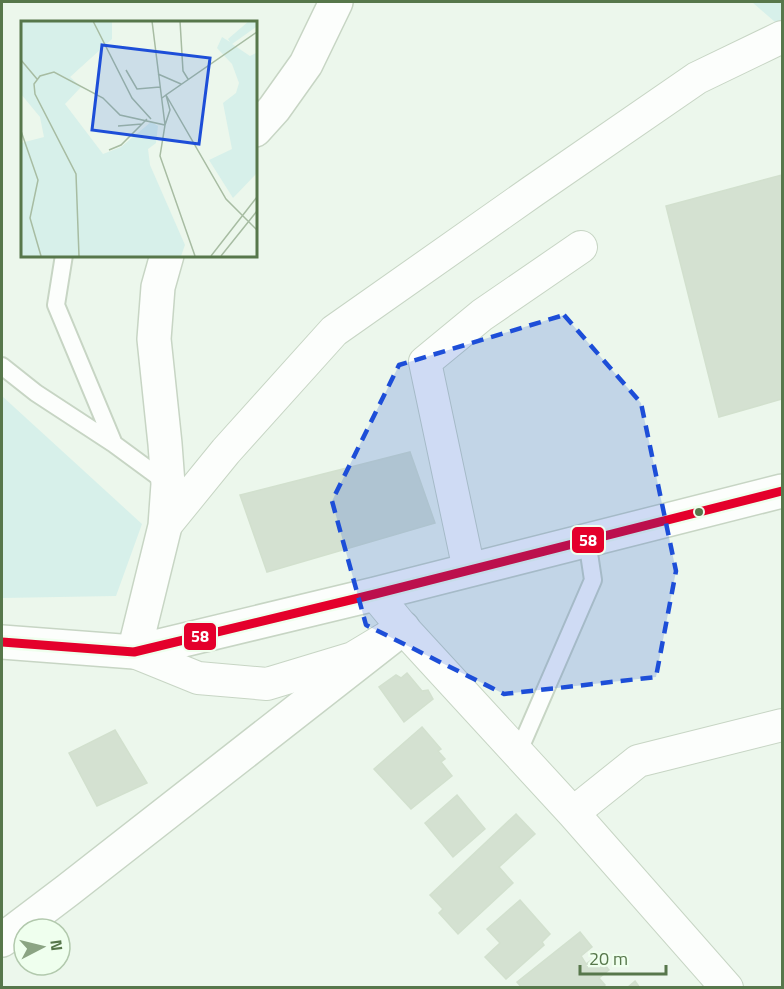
<svg xmlns="http://www.w3.org/2000/svg" width="784" height="989" viewBox="0 0 784 989" font-family="'Titillium Web',sans-serif">
<style>
.green{fill:#d7f0ea}
.building{fill:#d4e1d1;stroke:#d2e0ce;stroke-width:1.5}
.lines{fill:none;stroke-linecap:round;stroke-linejoin:round}
.service-casing{stroke:#c7d5c4;stroke-width:20}
.minor-casing{stroke:#c7d5c4;stroke-width:34}
.tertiary-casing{stroke:#c7d5c4;stroke-width:36}
.service{stroke:#fcfefc;stroke-width:16}
.minor{stroke:#fcfefc;stroke-width:32}
.tertiary{stroke:#fcfefc;stroke-width:33}
.bus-1-casing{stroke:#efffee;stroke-width:14}
.bus-1{stroke:#e4002b;stroke-width:9}
.marked{fill:#1d4ed8;fill-opacity:0.2;stroke:#1d4ed8;stroke-width:4.5;stroke-dasharray:12 8;stroke-linejoin:round}
.bus-dot{fill:#57774b;stroke:#efffee;stroke-width:2}
.inset-road{fill:none;stroke:#a7bca2;stroke-width:1.5}
.view{fill:#1d4ed8;fill-opacity:0.15;stroke:#1d4ed8;stroke-width:3}
.inset-edge{fill:none;stroke:#57774b;stroke-width:3}
.line-badge{stroke:#efffee;stroke-width:2}
.badge-label{font-size:16px;text-anchor:middle;font-weight:bold;fill:#fff}
</style>
<rect width="100%" height="100%" fill="#ecf7ec"/>
<!-- green -->
<path class="green" d="M752 2H782V28Z
M2 396 142 524 116 596 2 598Z"/>
<!-- building -->
<path class="building" d="M782 175V399L719 417 666 206Z
M410 452 435 523 267 572 240 495Z
M407 673 422 691 428 690 433 699 404 722 379 687 396 675 401 678Z
M422 727 441 749 438 751 445 759 441 762 452 776 411 809 374 769Z
M115 730 147 783 97 806 69 753Z
M457 795 485 829 453 857 425 823Z
M516 814 535 834 499 867 513 883 458 934 439 913 443 909 430 895Z
M520 900 550 934 542 942 544 945 506 979 485 957 500 943 487 929Z
M580 932 592 947 581 956 586 964 597 956 609 970 599 978 605 985 602 988H522L517 982Z
M635 981 640 988H627Z"/>
<g class="lines">
<!-- service casing -->
<g class="service-casing">
<path id="service" d="M64 255 56 305 114 444
M2 366 36 393 114 444 167 483
M518 753 593 580 587 540"/>
</g>
<!-- minor casing -->
<g class="minor-casing">
<path id="minor" d="M165 526 226 451 334 331 533 191 697 78 782 37
M469 570 425 362 482 315 581 247
M403 628 573 813 727 988
M134 652 198 678 267 684 353 658 403 628 375 594
M573 813 638 761 782 725"/>
</g>
<!-- tertiary casing -->
<g class="tertiary-casing">
<path id="tertiary" d="M255 130 274 109 306 64 336 2
M2 642 134 652 375 594 782 491
M134 652 165 526 168 484 165 444 154 339 158 287 167 255
M2 940 68 890 403 628"/>
</g>
<!-- service -->
<use href="#service" class="service"/>
<!-- minor -->
<use href="#minor" class="minor"/>
<!-- tertiary -->
<use href="#tertiary" class="tertiary"/>
<!-- bus-1 casing -->
<g class="bus-1-casing">
<path id="bus-1" d="M2 642 134 652 375 594 782 491"/>
</g>
<!-- bus-1 -->
<use href="#bus-1" class="bus-1"/>
</g>
<!-- marked area -->
<path class="marked" d="M564 315 641 403 676 571 656 677 504 694 366 625 332 501 399 365Z"/>
<!-- markers -->
<circle class="bus-dot" cx="699" cy="512" r="5"/>
<!-- overview -->
<g transform="translate(21 21)">
<rect width="236" height="236" fill="#ecf7ec"/>
<path d="M0 0H91V18L49 56 60 66 44 83 82 133 100 126 130 101 137 105 135 122 127 128 129 144 164 224 160 235H0V122L23 116 19 96 0 73ZM228 0H235V6L211 23 229 35 235 32V153L212 177 188 139 211 128 202 82 215 72 218 62 211 43 196 27 201 16 209 21 207 18Z" fill="#d7f0ea"/>
<path class="inset-road" d="M72 0 111 77 130 98M131 0 144 104 139 135 174 235M159 0 162 50 167 58M236 11 145 74 205 178 236 209M0 39 16 58M105 49 116 68 139 66M137 53 160 63M97 105 121 103M0 110 17 159 9 197 20 235M88 129 100 124 126 98M58 235 55 153 14 73 13 63 19 55 33 51 82 77 99 94 144 104 149 89 145 74 141 77M190 235 236 176M200 235 236 190"/>
<path class="view" d="M81 24 189 37 178 123 71 109Z"/>
<rect width="236" height="236" class="inset-edge"/>
</g>
<g class="line-badge">
<rect x="571" y="526" width="34" height="28" rx="6" fill="#e4002b"/>
<rect x="183" y="622" width="34" height="29" rx="6" fill="#e4002b"/>
</g>
<g class="badge-label">
<text x="588" y="546">58</text>
<text x="200" y="642">58</text>
</g>
<!-- border -->
<rect width="784" height="989" fill="none" stroke="#57774b" stroke-width="6"/>
<!-- north arrow -->
<g transform="translate(42 947) rotate(83)"><circle r="28" fill="#efffee" stroke="#b2c9ad" stroke-width="1.5"/>
<path d="M0-4.5L10 22L0 15L-10 22Z" fill="#8ba483"/>
<text y="-9" font-size="16" font-weight="bold" text-anchor="middle" fill="#57774b">N</text>
</g>
<!-- scale -->
<path d="M580 965v9h86v-9" fill="none" stroke="#57774b" stroke-width="3"/>
<text x="589" y="965" font-size="18" fill="#57774b" stroke="#efffee" stroke-width="4.5" paint-order="stroke">20 m</text>
</svg>
